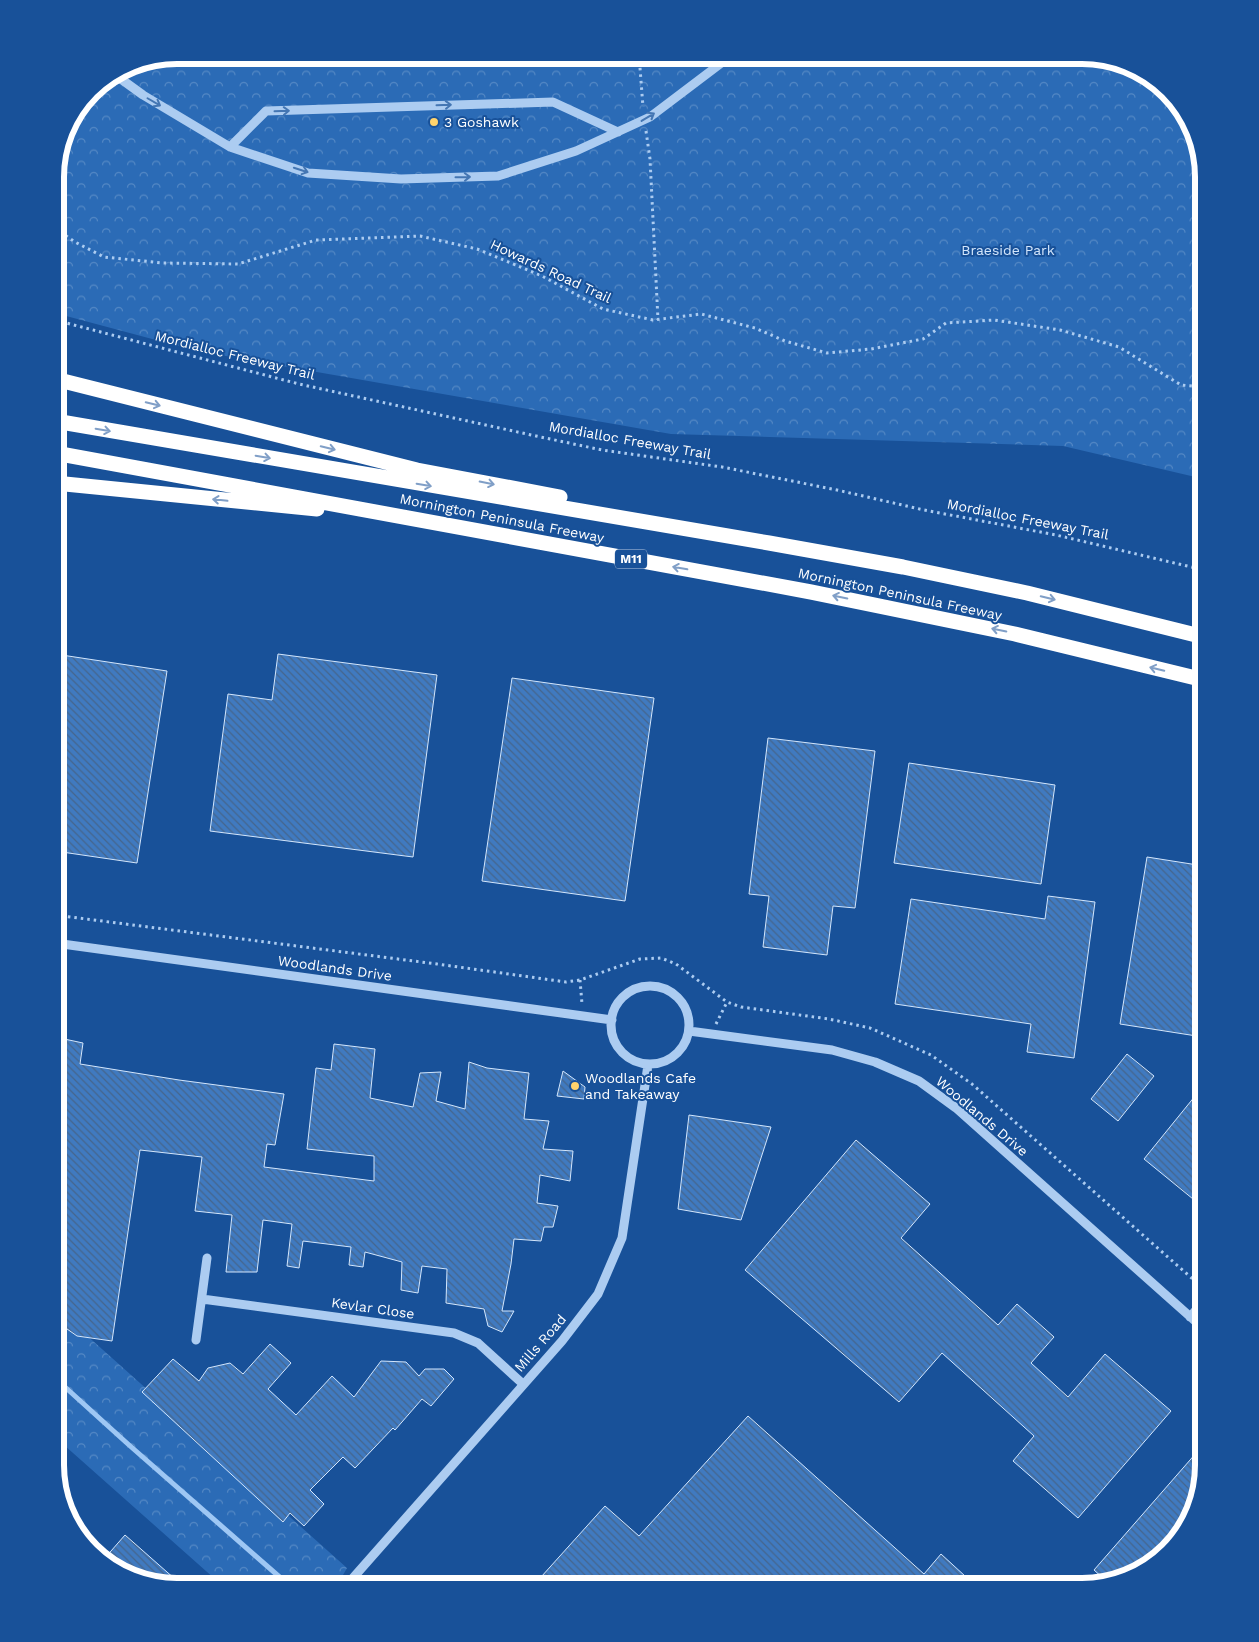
<svg xmlns="http://www.w3.org/2000/svg" width="1259" height="1642" viewBox="0 0 1259 1642" font-family="'Work Sans',sans-serif">
<style>
.park{fill:url(#park-crowns)}
.lines{fill:none;stroke-linecap:round;stroke-linejoin:round}
.stream{stroke:#9ec7f4;stroke-width:5}
.building{fill:url(#building-back-hatch);stroke:#d3e6fc}
.path{stroke:#acccf1;stroke-width:3;stroke-dasharray:2.5 4;stroke-linecap:butt}
.minor{stroke:#acccf1;stroke-width:9}
.highway{stroke:#fff;stroke-width:15}
.oneway{stroke:#4476b3}
.oneway2{stroke:#809fc7}
.poi-dot{fill:#ffd36c;stroke:#185199;stroke-width:2}
.labels{text-anchor:middle;stroke-width:4;stroke-linejoin:round;paint-order:stroke}
.shield{fill:#185199;stroke:#bacbe0;stroke-width:1}
.shield-label{font-size:12px;font-weight:bold;fill:#fff}
.poi-label{font-size:14px;fill:#fff;stroke:#185199;text-anchor:start}
.park-label{font-size:14px;fill:#d3e6fc;stroke:#185199}
.street-label{font-size:14px;fill:#fff;stroke:#185199}
.rim{fill:none;stroke:#fff;stroke-width:6}
</style>
<defs>
<pattern id="park-crowns" width="20" height="18" patternUnits="userSpaceOnUse" patternTransform="scale(1.25)"><rect width="20" height="18" fill="#2b6bb6"/><path d="M2 6a3 3 0 1 1 6 0M12 15a3 3 0 1 1 6 0" fill="none" stroke="#5589c5"/></pattern>
<pattern id="building-back-hatch" width="6" height="6" patternUnits="userSpaceOnUse" patternTransform="scale(1.25)"><rect width="6" height="6" fill="#407ac0"/><path d="M-1 5l2 2M0 0l6 6M5-1l2 2" fill="none" stroke="#45658c"/></pattern>
</defs>
<rect width="100%" height="100%" fill="#185199"/>
<!-- park -->
<path class="park" d="M177 55H1090L1143 71 1184 109 1204 177V479L1063 446 671 434 197 351 55 313V169L68 123 96 85 131 64Z
M55 1307 347 1568 343 1575 334 1587H224L55 1437Z"/>
<g class="lines">
<!-- stream -->
<path class="stream" d="M55 1378 129 1445 291 1587"/>
</g>
<!-- building -->
<path class="building" d="M55 654 167 671 137 863 55 851Z
M278 654 437 675 413 857 210 831 228 694 272 700Z
M512 678 654 698 625 901 482 881Z
M768 738 875 751 855 908 833 906 827 955 763 947 769 896 749 894Z
M909 763 1055 785 1041 884 894 863Z
M1147 857 1204 866V1029L1203 1037 1120 1024Z
M1048 896 1095 902 1074 1058 1027 1052 1031 1024 895 1004 911 899 1045 919Z
M55 1037 83 1043 80 1064 179 1080 284 1094 275 1145 267 1144 264 1167 374 1181V1156L307 1149 316 1068 331 1070 334 1044 375 1049 370 1098 413 1107 420 1073 441 1072 436 1101 465 1109 469 1062 487 1068 529 1073 524 1119 549 1121 543 1149 573 1151 570 1181 540 1175 537 1203 558 1206 553 1227H544L541 1241 514 1239 511 1264 502 1311H514L502 1332 488 1326 484 1309 446 1303 447 1269 422 1266 418 1293 401 1290 402 1262 365 1252 363 1267 349 1265 351 1247 303 1241 299 1268 287 1266 292 1224 263 1220 257 1272H226L232 1215 195 1211 202 1157 140 1150 112 1341 77 1336 60 1324 55 1323Z
M1127 1054 1154 1076 1118 1121 1091 1099Z
M563 1071 585 1087 584 1099 557 1096Z
M1204 1085V1208L1144 1159Z
M689 1115 771 1127 741 1220 678 1209Z
M856 1140 930 1204 901 1238 998 1325 1017 1304 1054 1337 1031 1363 1068 1397 1105 1354 1171 1411 1078 1518 1013 1461 1034 1436 942 1353 899 1402 745 1270Z
M270 1344 291 1363 268 1389 296 1415 332 1376 354 1397 381 1361 406 1362 419 1376 425 1369H444L454 1379 431 1406 422 1399 395 1430 393 1428 355 1468 343 1457 310 1490 324 1504 304 1526 290 1513 283 1522 142 1392 173 1359 199 1381 208 1368 230 1363 243 1374Z
M748 1416 924 1574 941 1554 977 1587H532L605 1506 639 1536Z
M1204 1444V1465L1188 1526 1150 1567 1105 1580 1094 1570Z
M125 1535 184 1587H177L116 1571 104 1559Z"/>
<g class="lines">
<!-- path -->
<path class="path" d="M639 55 643 107
M646 131 650 159 658 320
M55 228 75 242 104 257 163 263 238 264 316 240 420 236 477 249 542 276 603 309 653 320 701 314 755 328 785 341 827 353 871 349 923 339 946 323 994 320 1060 330 1119 347 1181 385 1204 387
M55 320 299 384 536 436 602 450 722 467 837 490 924 510 1056 535 1204 570
M55 915 437 964 566 982 580 980 640 959 661 958 676 964 727 1002 741 1007 829 1019 870 1028 931 1055 972 1084 1204 1289
M580 980 582 1004
M716 1024 727 1002"/>
<!-- minor -->
<path class="minor" d="M114 74 143 95 230 147 308 173 401 179 498 176 576 151 650 117 724 61 730 55
M230 147 266 111 553 102 618 132
M55 943 612 1020
M611 1025a39 39 0 1 1 78 0a39 39 0 1 1-78 0Z
M689 1031 832 1050 875 1062 919 1081 956 1108 1204 1329
M202 1299 454 1333 478 1343 523 1384
M1190 1317 1204 1301
M196 1340 207 1258
M345 1587 562 1341 598 1294 622 1238 648 1065"/>
<!-- highway -->
<path class="highway" d="M55 379 417 470 560 497
M55 421 769 543 903 567 1027 593 1204 637
M55 453 811 592 1015 634 1204 680
M55 483 317 509"/>
</g>
<!-- one-way arrows -->
<defs><path id="oneway-shaft" d="M-6 0H5M1.5-3L5.5 0L1.5 3" fill="none" stroke-width="1.6" stroke-linecap="round" stroke-linejoin="round" transform="scale(1.25)"/></defs>
<g class="oneway">
<use href="#oneway-shaft" transform="translate(154 102) rotate(30)"/>
<use href="#oneway-shaft" transform="translate(444 105) rotate(-2)"/>
<use href="#oneway-shaft" transform="translate(282 111) rotate(-2)"/>
<use href="#oneway-shaft" transform="translate(648 117) rotate(-31)"/>
<use href="#oneway-shaft" transform="translate(301 170) rotate(18)"/>
<use href="#oneway-shaft" transform="translate(463 177) rotate(-1)"/>
</g>
<g class="oneway2">
<use href="#oneway-shaft" transform="translate(153 404) rotate(14)"/>
<use href="#oneway-shaft" transform="translate(103 430) rotate(10)"/>
<use href="#oneway-shaft" transform="translate(328 448) rotate(14)"/>
<use href="#oneway-shaft" transform="translate(263 457) rotate(10)"/>
<use href="#oneway-shaft" transform="translate(487 483) rotate(11)"/>
<use href="#oneway-shaft" transform="translate(424 485) rotate(10)"/>
<use href="#oneway-shaft" transform="translate(220 500) rotate(-174)"/>
<use href="#oneway-shaft" transform="translate(680 568) rotate(-170)"/>
<use href="#oneway-shaft" transform="translate(840 597) rotate(-168)"/>
<use href="#oneway-shaft" transform="translate(1048 598) rotate(14)"/>
<use href="#oneway-shaft" transform="translate(999 630) rotate(-168)"/>
<use href="#oneway-shaft" transform="translate(1157 669) rotate(-166)"/>
</g>
<!-- markers -->
<g class="poi-dot">
<circle cx="434" cy="122" r="5"/>
<circle cx="575" cy="1086" r="5"/>
</g>
<g class="labels">
<!-- shield labels -->
<rect class="shield" x="615" y="549.5" width="32" height="19" rx="4"/>
<g class="shield-label">
<text x="631" y="563">M11</text>
</g>
<!-- poi labels -->
<g class="poi-label">
<text x="444" y="127">3 Goshawk</text>
<text x="585" y="1083">Woodlands Cafe<tspan x="585" dy="16">and Takeaway</tspan></text>
</g>
<!-- park labels -->
<g class="park-label">
<text x="1008" y="255">Braeside Park</text>
</g>
<!-- street labels -->
<g class="street-label">
<text transform="translate(551 271) rotate(25)" y="5">Howards Road Trail</text>
<text transform="translate(235 355) rotate(14)" y="5">Mordialloc Freeway Trail</text>
<text transform="translate(630 440) rotate(10)" y="5">Mordialloc Freeway Trail</text>
<text transform="translate(502 518) rotate(11)" y="5">Mornington Peninsula Freeway</text>
<text transform="translate(1028 519) rotate(11)" y="5">Mordialloc Freeway Trail</text>
<text transform="translate(900 594) rotate(12)" y="5">Mornington Peninsula Freeway</text>
<text transform="translate(335 968) rotate(8)" y="5">Woodlands Drive</text>
<text transform="translate(982 1116) rotate(40)" y="5">Woodlands Drive</text>
<text transform="translate(373 1308) rotate(8)" y="5">Kevlar Close</text>
<text transform="translate(540 1343) rotate(-49)" y="5">Mills Road</text>
</g>
</g>
<!-- crop -->
<path d="M0 0H1259V1642H0ZM177 64H1082A113 113 0 0 1 1195 177V1465A113 113 0 0 1 1082 1578H177A113 113 0 0 1 64 1465V177A113 113 0 0 1 177 64Z" fill="#185199" fill-rule="evenodd"/>
<path class="rim" d="M177 64H1082A113 113 0 0 1 1195 177V1465A113 113 0 0 1 1082 1578H177A113 113 0 0 1 64 1465V177A113 113 0 0 1 177 64Z"/>
</svg>
